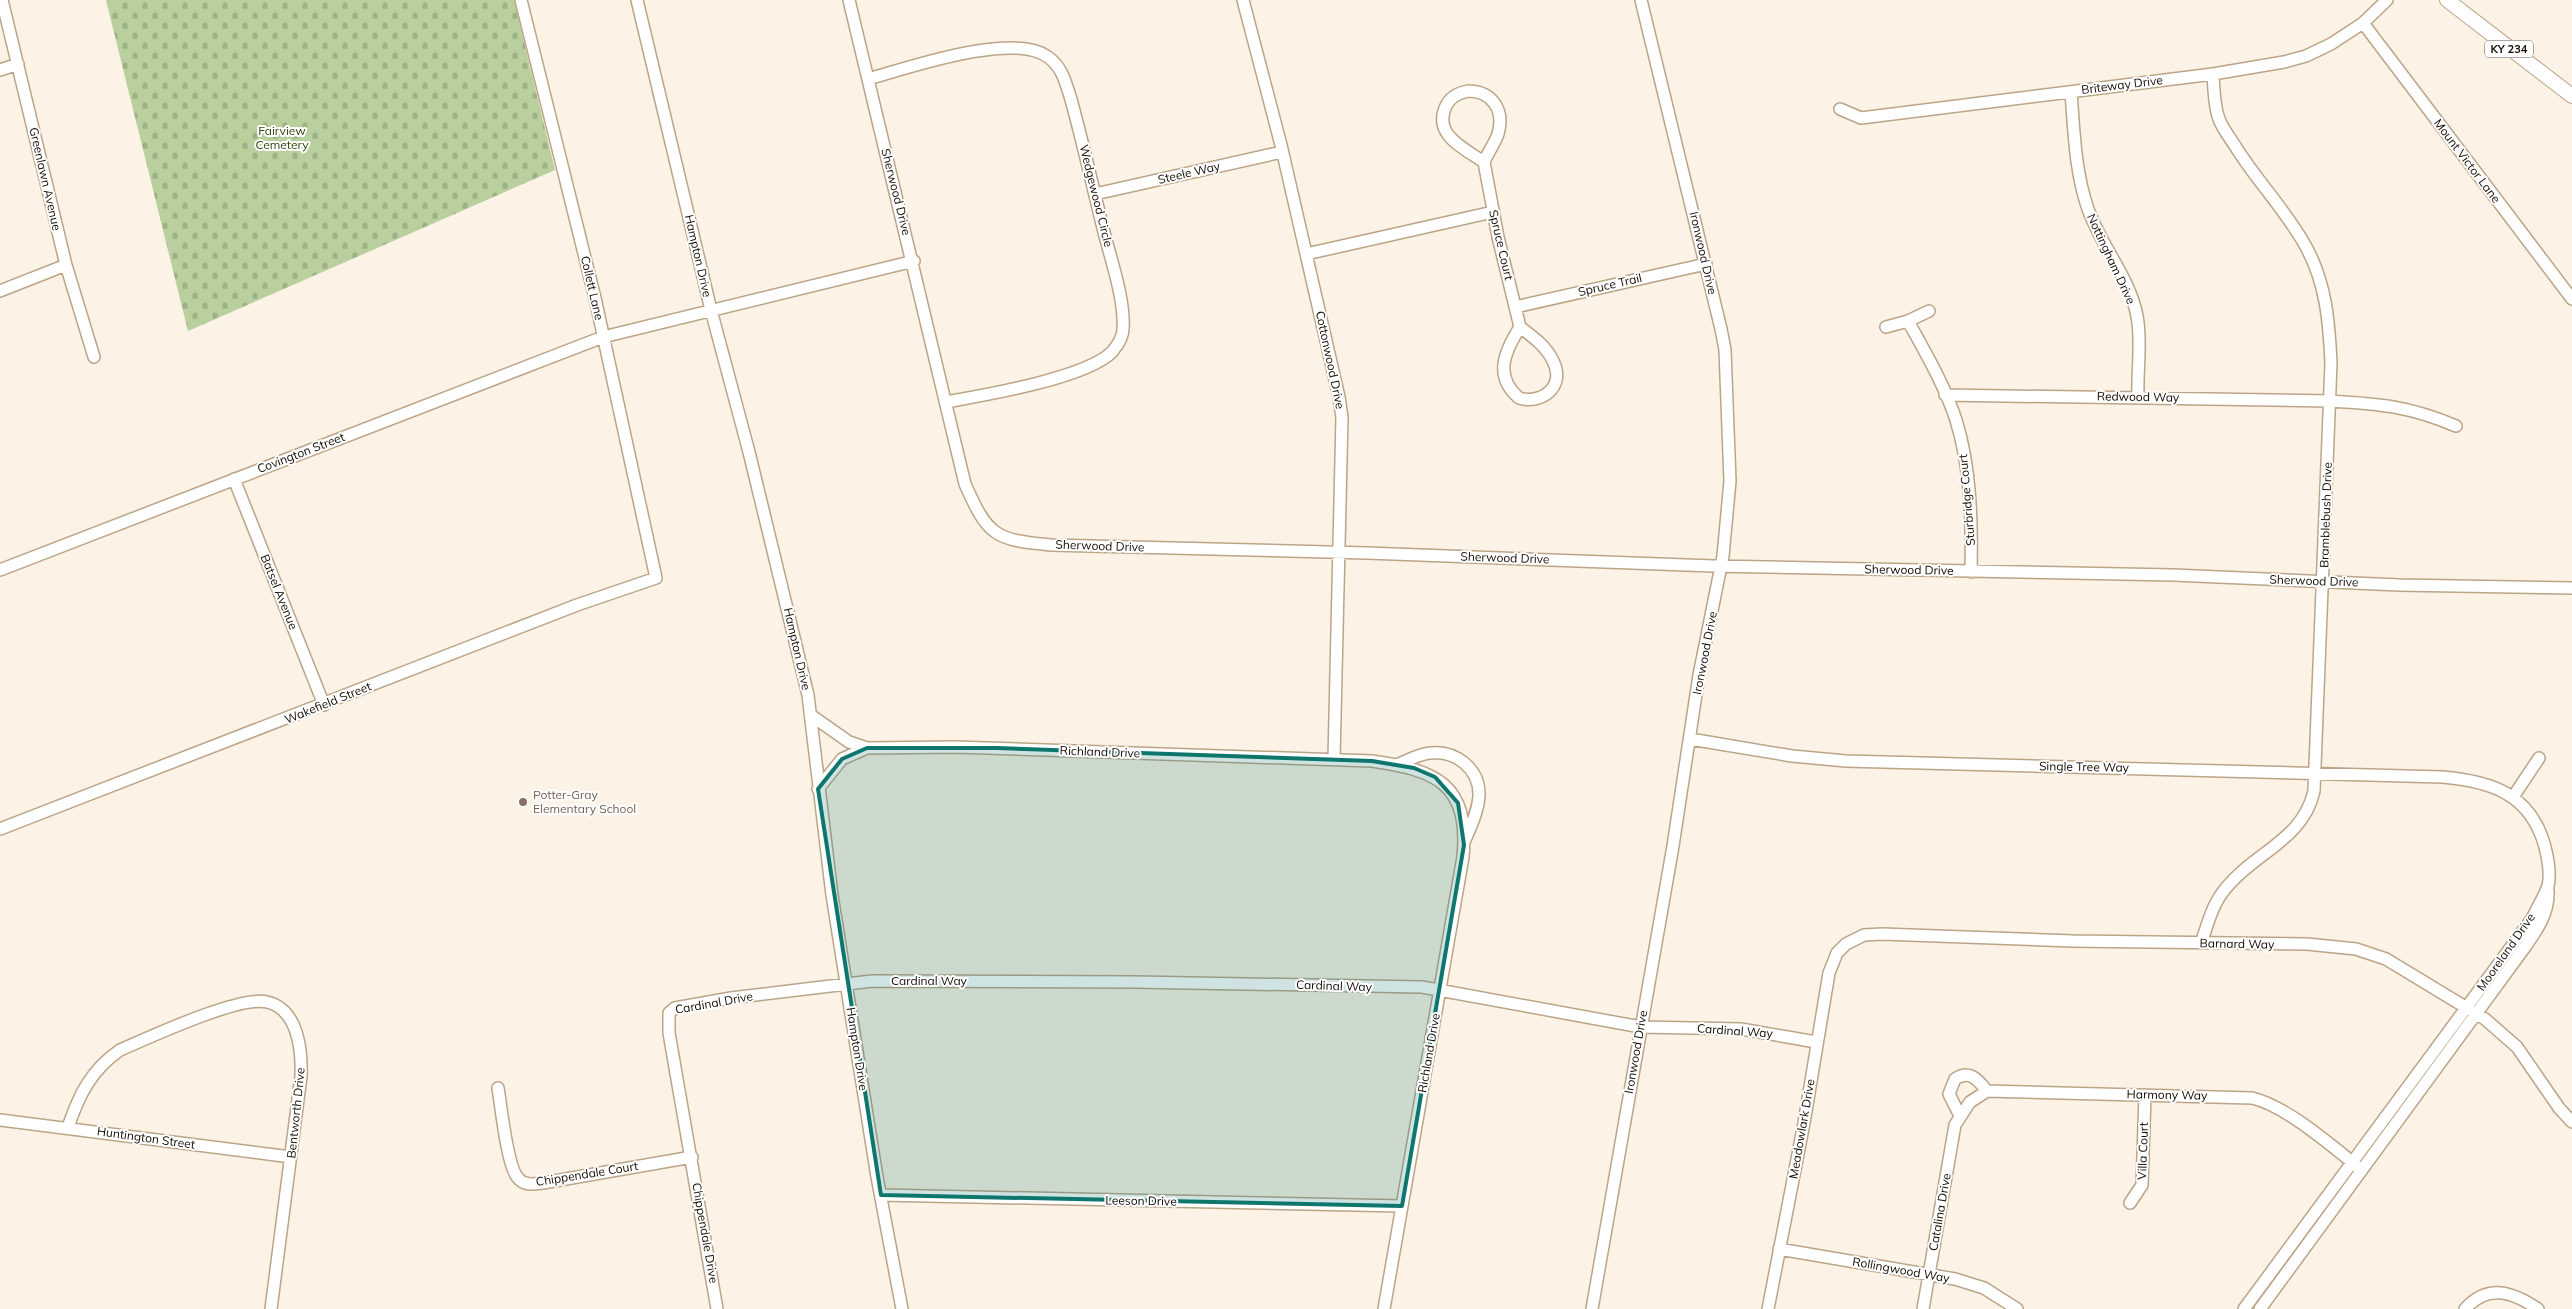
<svg xmlns="http://www.w3.org/2000/svg" width="2572" height="1309" viewBox="0 0 2572 1309" font-family="Mulish,sans-serif">
<style>
.cemetery{fill:url(#cemetery-stones)}
.lines{fill:none;stroke-linecap:round;stroke-linejoin:round}
.minor-casing{stroke:#bca487;stroke-width:14}
.major-casing{stroke:#bca487;stroke-width:16}
.minor{stroke:#fff;stroke-width:11}
.major{stroke:#fff;stroke-width:14}
.marked{fill:#0f766e;fill-opacity:0.2;stroke:#0f766e;stroke-width:4;stroke-linejoin:round}
.education-dot{fill:#8d6e63;stroke:#fff;stroke-width:2}
.labels{text-anchor:middle;stroke-width:4;stroke-linejoin:round;paint-order:stroke}
.shield{fill:#fff;stroke:#5a554f;stroke-width:1}
.shield-label{font-size:11px;font-weight:bold;fill:#140c03}
.street-label{font-size:12px;fill:#140c03;stroke:#fff}
.park-label{font-size:12px;fill:#30430b;stroke:#fff}
.education-label{font-size:12px;fill:#785e54;stroke:#fff;text-anchor:start}
</style>
<defs>
<pattern id="cemetery-stones" width="16" height="16" patternUnits="userSpaceOnUse" patternTransform="scale(1.25)"><rect width="16" height="16" fill="#b9cf9d"/><path d="M2 7V4a2 2 0 0 1 4 0v3zM10 15v-3a2 2 0 0 1 4 0v3z" fill="#9eb186"/></pattern>
</defs>
<rect width="100%" height="100%" fill="#fcf2e5"/>
<!-- cemetery -->
<path class="cemetery" d="M106 0H514L555 170 188 331Z"/>
<g class="lines">
<!-- minor casing -->
<g class="minor-casing">
<path id="minor" d="M2 0 66 265 94 357
M637 0 711 310 749 452 808 695 832 895 877 1177 902 1309
M849 0 965 484C988 536 995 540 1051 545L1367 553 1713 566 2173 575 2399 585 2572 588
M1243 0 1281 145 1339 397 1342 417 1334 759
M2363 23 2572 299
M0 70 18 64
M868 79C908 68 1013 31 1048 57 1062 67 1065 81 1070 96 1083 142 1093 189 1105 236 1112 263 1125 301 1123 329 1123 337 1117 346 1112 352 1086 378 985 395 946 402
M1468 91C1492 91 1505 110 1498 134 1495 143 1488 152 1484 162 1465 149 1432 135 1446 106 1450 97 1458 93 1468 91Z
M2071 92C2074 131 2075 172 2088 209 2101 246 2130 278 2137 316 2142 342 2137 370 2138 396
M1840 109 1861 118 2213 74 2284 62 2306 56 2331 44 2363 23 2387 0
M1484 162 1498 237 1520 327
M1095 194 1282 152
M1306 254 1493 212
M0 291 66 265
M1515 307 1706 264
M1908 321C1925 352 1945 386 1956 420 1971 468 1972 522 1971 572
M1520 327C1533 337 1546 346 1553 361 1566 386 1542 405 1519 398 1493 376 1505 351 1520 327Z
M1886 327 1908 321 1929 311
M1945 395 2330 401C2380 404 2409 406 2456 426
M234 479 324 705
M0 570 603 337 914 261
M812 716 849 742 867 748 955 747 1372 761C1435 770 1470 783 1463 857L1384 1309
M1690 739 1792 756 1846 761 2442 777C2491 781 2531 794 2545 847 2548 859 2551 874 2548 886 2544 897 2537 909 2531 920L2244 1309
M1397 765C1408 760 1419 754 1430 753 1456 750 1480 769 1479 796 1478 811 1471 826 1465 840
M818 789 842 759 867 748
M2513 797 2539 758
M0 829 577 605 656 578 595 298 521 0
M2201 943C2208 924 2212 904 2226 888 2255 852 2303 840 2314 791L2331 363C2329 321 2326 282 2305 245 2286 211 2258 182 2237 149 2231 139 2223 130 2219 119 2214 106 2214 89 2213 74
M498 1088C501 1105 507 1167 518 1178 524 1186 534 1184 543 1183L692 1157
M1960 1116 1949 1094 1955 1079C1970 1069 1978 1080 1987 1091
M0 1120 291 1157
M68 1127C79 1095 91 1070 120 1050 148 1038 240 995 267 1002 298 1009 302 1050 301 1076L271 1309
M881 1195 1402 1206
M2130 1203 2142 1185 2145 1095
M1779 1249 1955 1279 1984 1288 2017 1309
M717 1309 669 1033V1013L675 1008 731 998 872 981 1135 982 1422 987 1641 1027 1741 1029 1816 1042
M1592 1309 1673 846 1699 675 1723 556 1730 481 1725 350 1721 329 1641 0
M1768 1309 1804 1123 1829 973 1837 953 1846 944 1864 935 1882 934 2073 941 2307 944 2356 949 2386 959 2485 1019 2517 1047 2559 1108 2572 1122
M1923 1309 1955 1125 1970 1102 1987 1091 2252 1098C2287 1106 2334 1148 2362 1170
M2260 1309 2525 947C2537 930 2549 913 2548 891
M2465 1309C2488 1283 2513 1292 2538 1309"/>
</g>
<!-- major casing -->
<g class="major-casing">
<path id="major" d="M2447 0 2572 96"/>
</g>
<!-- minor -->
<use href="#minor" class="minor"/>
<!-- major -->
<use href="#major" class="major"/>
</g>
<!-- marked area -->
<path class="marked" d="M867 748H997L1372 761 1414 768 1435 777 1458 803 1464 845 1402 1206 881 1195 818 789 842 759Z"/>
<!-- markers -->
<circle class="education-dot" cx="523" cy="802" r="5"/>
<g class="labels">
<!-- shield labels -->
<rect class="shield" x="2485" y="40.5" width="48" height="17" rx="4"/>
<g class="shield-label">
<text x="2509" y="53">KY 234</text>
</g>
<!-- street labels -->
<g class="street-label">
<text transform="translate(2122 85) rotate(-7)" y="4">Briteway Drive</text>
<text transform="translate(2467 161) rotate(53)" y="4">Mount Victor Lane</text>
<text transform="translate(1189 173) rotate(-13)" y="4">Steele Way</text>
<text transform="translate(45 179) rotate(77)" y="4">Greenlawn Avenue</text>
<text transform="translate(896 192) rotate(76)" y="4">Sherwood Drive</text>
<text transform="translate(1096 196) rotate(76)" y="4">Wedgewood Circle</text>
<text transform="translate(1501 245) rotate(77)" y="4">Spruce Court</text>
<text transform="translate(1703 253) rotate(77)" y="4">Ironwood Drive</text>
<text transform="translate(698 256) rotate(77)" y="4">Hampton Drive</text>
<text transform="translate(2111 259) rotate(65)" y="4">Nottingham Drive</text>
<text transform="translate(1610 285) rotate(-13)" y="4">Spruce Trail</text>
<text transform="translate(592 288) rotate(77)" y="4">Collett Lane</text>
<text transform="translate(1330 360) rotate(78)" y="4">Cottonwood Drive</text>
<text transform="translate(2138 397) rotate(1)" y="4">Redwood Way</text>
<text transform="translate(301 453) rotate(-21)" y="4">Covington Street</text>
<text transform="translate(1967 500) rotate(-95)" y="4">Sturbridge Court</text>
<text transform="translate(2326 515) rotate(-88)" y="4">Bramblebush Drive</text>
<text transform="translate(1100 546) rotate(2)" y="4">Sherwood Drive</text>
<text transform="translate(1505 558) rotate(2)" y="4">Sherwood Drive</text>
<text transform="translate(1909 570) rotate(1)" y="4">Sherwood Drive</text>
<text transform="translate(2314 581) rotate(2)" y="4">Sherwood Drive</text>
<text transform="translate(279 592) rotate(68)" y="4">Batsel Avenue</text>
<text transform="translate(797 649) rotate(77)" y="4">Hampton Drive</text>
<text transform="translate(1705 653) rotate(-79)" y="4">Ironwood Drive</text>
<text transform="translate(328 703) rotate(-22)" y="4">Wakefield Street</text>
<text transform="translate(1100 752) rotate(2)" y="4">Richland Drive</text>
<text transform="translate(2084 767) rotate(1)" y="4">Single Tree Way</text>
<text transform="translate(2237 944) rotate(1)" y="4">Barnard Way</text>
<text transform="translate(2506 952) rotate(-55)" y="4">Mooreland Drive</text>
<text x="929" y="985">Cardinal Way</text>
<text transform="translate(1334 986) rotate(2)" y="4">Cardinal Way</text>
<text transform="translate(714 1003) rotate(-10)" y="4">Cardinal Drive</text>
<text transform="translate(1735 1031) rotate(4)" y="4">Cardinal Way</text>
<text transform="translate(857 1049) rotate(81)" y="4">Hampton Drive</text>
<text transform="translate(1636 1052) rotate(-80)" y="4">Ironwood Drive</text>
<text transform="translate(1429 1053) rotate(-80)" y="4">Richland Drive</text>
<text transform="translate(2167 1095) rotate(1)" y="4">Harmony Way</text>
<text transform="translate(296 1113) rotate(-84)" y="4">Bentworth Drive</text>
<text transform="translate(1802 1129) rotate(-80)" y="4">Meadowlark Drive</text>
<text transform="translate(146 1138) rotate(8)" y="4">Huntington Street</text>
<text transform="translate(2143 1151) rotate(-88)" y="4">Villa Court</text>
<text transform="translate(587 1174) rotate(-9)" y="4">Chippendale Court</text>
<text transform="translate(1141 1201) rotate(1)" y="4">Leeson Drive</text>
<text transform="translate(1940 1212) rotate(-80)" y="4">Catalina Drive</text>
<text transform="translate(705 1233) rotate(80)" y="4">Chippendale Drive</text>
<text transform="translate(1901 1270) rotate(10)" y="4">Rollingwood Way</text>
</g>
<!-- park labels -->
<g class="park-label">
<text x="282" y="135">Fairview<tspan x="282" dy="14">Cemetery</tspan></text>
</g>
<!-- education labels -->
<g class="education-label">
<text x="533" y="799">Potter-Gray<tspan x="533" dy="14">Elementary School</tspan></text>
</g>
</g>
</svg>
